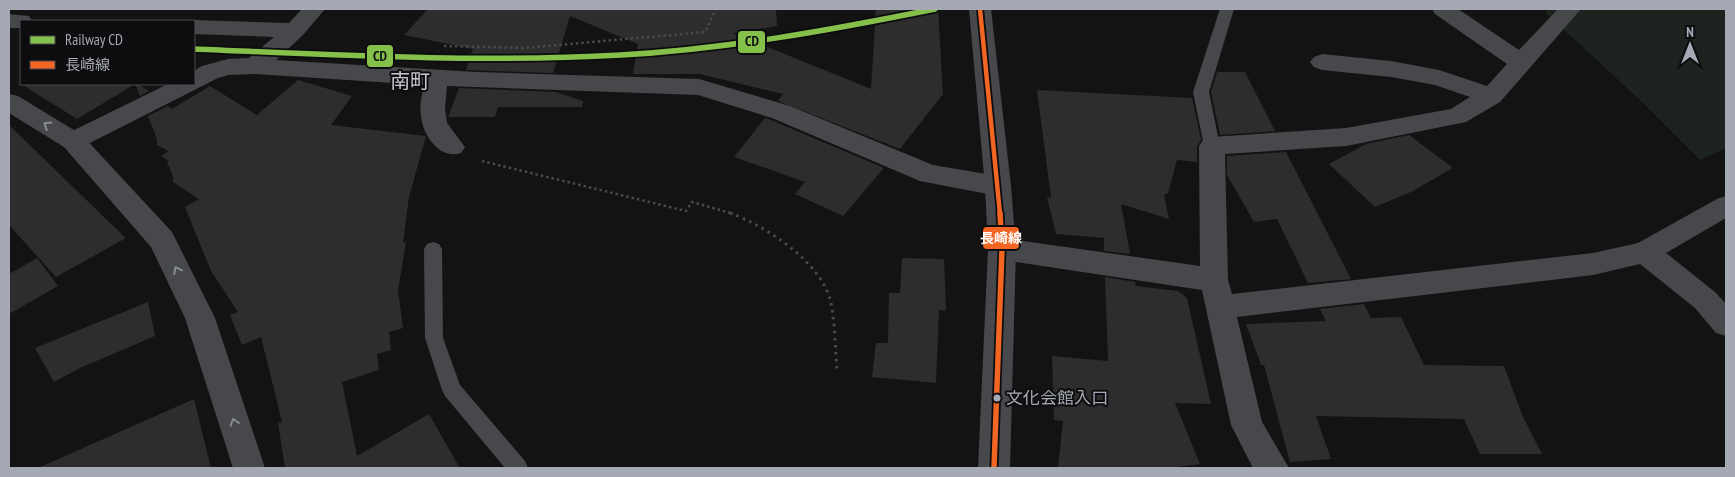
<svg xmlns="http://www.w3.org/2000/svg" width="1735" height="477" viewBox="0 0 1735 477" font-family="'PT Sans Narrow','Noto Sans JP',sans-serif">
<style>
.green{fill:#1d231e}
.building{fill:#2d2d2e}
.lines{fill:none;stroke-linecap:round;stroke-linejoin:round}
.path-far1{stroke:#494a4d;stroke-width:2.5;stroke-dasharray:2.5 3;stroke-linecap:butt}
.path{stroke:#494a4d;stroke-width:3;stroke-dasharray:2.5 4.5;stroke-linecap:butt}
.service{fill:#47484b;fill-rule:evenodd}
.minor{fill:#47484b;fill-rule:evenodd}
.tertiary{fill:#47484b;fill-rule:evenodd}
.bus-1-far1-casing{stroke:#0d0d0f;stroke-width:8}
.bus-1-casing{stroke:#0d0d0f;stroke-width:9}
.bus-1-far1{stroke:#f26522;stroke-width:4.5}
.bus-1{stroke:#f26522;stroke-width:5.5}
.rail-1-casing{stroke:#0d0d0f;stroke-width:9}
.rail-1{stroke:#85c04a;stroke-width:5.5}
.oneway{stroke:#898c94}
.bus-dot{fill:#a5a9b3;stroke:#0d0d0f;stroke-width:2}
.labels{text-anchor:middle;stroke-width:4;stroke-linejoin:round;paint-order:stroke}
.bus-label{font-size:17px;fill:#a5a9b3;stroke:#0d0d0f;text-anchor:start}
.quarter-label{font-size:20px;fill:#c5c8cf;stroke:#0d0d0f}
.line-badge{stroke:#0d0d0f;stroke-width:2}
.badge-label{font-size:14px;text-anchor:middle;font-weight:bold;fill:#fff}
.pale-badge-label{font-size:14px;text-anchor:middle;font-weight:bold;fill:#111}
</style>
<rect width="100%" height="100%" fill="#131313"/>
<!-- green -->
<path class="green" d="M1549 9H1726V148L1700 160 1640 100 1545 12Z"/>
<!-- building -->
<path class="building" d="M428 9H776L777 26 733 33 871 89 876 9H938L943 94 900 149 778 101 783 94 700 74H633L638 44 570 16 553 73 466 70 473 49 404 35Z
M1217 72H1245L1275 131 1220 135 1211 92Z
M298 80 352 96 331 125 426 136 409 197 403 243 406 242 398 291 403 328 389 332 391 350 377 354 379 370 342 382 357 456 429 414 460 468H285L278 423 282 422 261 337 242 345 230 315 238 312 211 271 185 207 199 199 173 182V176L167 162 169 161 161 156 169 151 157 145V139L148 116 168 106 172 109 210 86 257 115Z
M21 84H138L149 91 140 96 135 84 77 119Z
M459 88 556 92 583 101 582 107H498L495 117H448Z
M1037 90 1192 98 1201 140 1197 146V162L1177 160 1168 193 1164 195 1169 219 1121 204 1130 254 1104 251V238L1056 234 1047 197 1051 198Z
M765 118 771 120 884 168 843 216 795 194 805 182 734 157Z
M9 125 105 218 126 238 56 277 9 225Z
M1409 135 1453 168 1411 192 1375 207 1329 164 1366 144Z
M1286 152 1351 279 1308 283 1277 219 1254 222 1227 175V156Z
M37 258 58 286 9 314V274Z
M902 258 944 259 946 311 939 310 936 383 872 377 876 343H888L889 293H900Z
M1105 277 1135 282 1136 286 1178 291 1187 298 1211 404 1175 403 1200 464 1167 468H1058L1063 421 1054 420 1052 356 1108 361Z
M148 302 155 336 80 368 54 382 35 348Z
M1364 304 1371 318 1401 317 1424 365 1504 366 1523 417 1542 454H1480L1464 419 1316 416 1331 459 1290 462 1264 365H1261L1246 324 1326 321 1320 309Z
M194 399 211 468H38Z"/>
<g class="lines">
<!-- path-far1 -->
<path class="path-far1" d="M444 46 524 48 705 32 716 9
M482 161 686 211 692 202 734 214"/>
<!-- path -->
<path class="path" d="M730 213C766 226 819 261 830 299 835 317 835 350 837 369"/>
<!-- service -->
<path class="service" d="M1220 9H1234L1209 92 1220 146 1218 150 1212 152 1206 150 1204 146 1193 92Z
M433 242 439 244 442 249 443 338 460 385 525 461 528 468H505L445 396 442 390 425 338 424 249 427 244Z"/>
<!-- minor -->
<path class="minor" d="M302 9H325L303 35 276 60 476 72 699 79 790 106 933 165 998 176 1007 179 1011 186 1007 193 998 196 920 181 772 118 698 95 447 86 445 108 447 123 465 147 461 153C440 160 423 136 421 116 419 106 422 95 424 85L255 74 228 75 218 78 82 147 73 150 64 147 60 141 64 135 168 84H194V71L202 66 228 59 249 58 274 37 194 34V21H189L194 20 289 23Z
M1432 9H1458L1519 50 1558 9H1581L1500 102 1466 122 1346 146 1225 154 1228 280 1232 294 1593 253 1638 243 1717 199 1726 196V218L1666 253 1715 292 1726 304V336L1716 333 1695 308 1640 264 1593 275 1237 317 1262 422 1289 468H1253L1231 425 1202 290 1002 260 992 257 988 249 992 241 1002 238 1200 266 1199 146 1203 140 1212 137 1346 128 1451 109 1470 97 1435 85 1391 77 1322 70 1314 67 1310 62 1314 57 1322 54 1391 61 1439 70 1487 86 1507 64 1435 14Z
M9 14 29 16 32 21H21V28H9Z"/>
<!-- tertiary -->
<path class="tertiary" d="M969 9H991L1011 186 1016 249 1010 468H978L988 249 985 186Z
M9 94 18 96 82 135 172 232 215 318 265 468H233L185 318 151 247 64 147 9 113Z"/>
<!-- bus-1-far1 casing -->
<g class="bus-1-far1-casing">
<path id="bus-1-far1" d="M980 9 1000 214"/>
</g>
<!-- bus-1 casing -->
<g class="bus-1-casing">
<path id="bus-1" d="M994 468 1002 249 1000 213"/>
</g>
<!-- bus-1-far1 -->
<use href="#bus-1-far1" class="bus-1-far1"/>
<!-- bus-1 -->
<use href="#bus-1" class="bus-1"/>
<!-- rail-1 casing -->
<g class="rail-1-casing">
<path id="rail-1" d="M194 49C336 55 479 63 621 55 727 49 831 30 935 9"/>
</g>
<!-- rail-1 -->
<use href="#rail-1" class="rail-1"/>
</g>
<!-- one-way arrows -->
<defs><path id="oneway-chevron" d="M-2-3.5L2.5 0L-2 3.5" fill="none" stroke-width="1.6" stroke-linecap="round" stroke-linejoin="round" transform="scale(1.25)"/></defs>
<g class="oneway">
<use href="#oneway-chevron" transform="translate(47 125) rotate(-148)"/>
<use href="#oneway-chevron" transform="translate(177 270) rotate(-116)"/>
<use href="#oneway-chevron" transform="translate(234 422) rotate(-108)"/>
</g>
<!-- markers -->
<circle class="bus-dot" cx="997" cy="398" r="4.5"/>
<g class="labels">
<!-- bus labels -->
<g class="bus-label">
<text x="1006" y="404">文化会館入口</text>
</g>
<!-- quarter labels -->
<g class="quarter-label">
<text x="410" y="88">南町</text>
</g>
</g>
<g class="line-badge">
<rect x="737" y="30" width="29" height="24" rx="5" fill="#85c04a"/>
<rect x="366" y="44" width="28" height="24" rx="5" fill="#85c04a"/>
<rect x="982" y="226" width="38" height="24" rx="5" fill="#f26522"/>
</g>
<g class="badge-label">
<text x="1001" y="243">長崎線</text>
</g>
<g class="pale-badge-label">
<text x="752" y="46">CD</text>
<text x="380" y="61">CD</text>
</g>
<!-- border -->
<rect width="1735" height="477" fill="none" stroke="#a5a9b3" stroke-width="20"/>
<!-- legend -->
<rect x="20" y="20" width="175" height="65" fill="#0d0d0f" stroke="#4a4b51"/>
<rect x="30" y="36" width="25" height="8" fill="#85c04a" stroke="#4a4b51"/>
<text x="65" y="45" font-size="15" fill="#a5a9b3">Railway CD</text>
<rect x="30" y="61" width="25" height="8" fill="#f26522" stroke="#4a4b51"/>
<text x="65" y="70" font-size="15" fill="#a5a9b3">長崎線</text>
<!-- north arrow -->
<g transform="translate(1690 45)" stroke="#0d0d0f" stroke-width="4" paint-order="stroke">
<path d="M0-4L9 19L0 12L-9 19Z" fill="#a5a9b3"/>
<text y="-8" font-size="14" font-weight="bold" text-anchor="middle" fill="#a5a9b3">N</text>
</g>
</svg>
